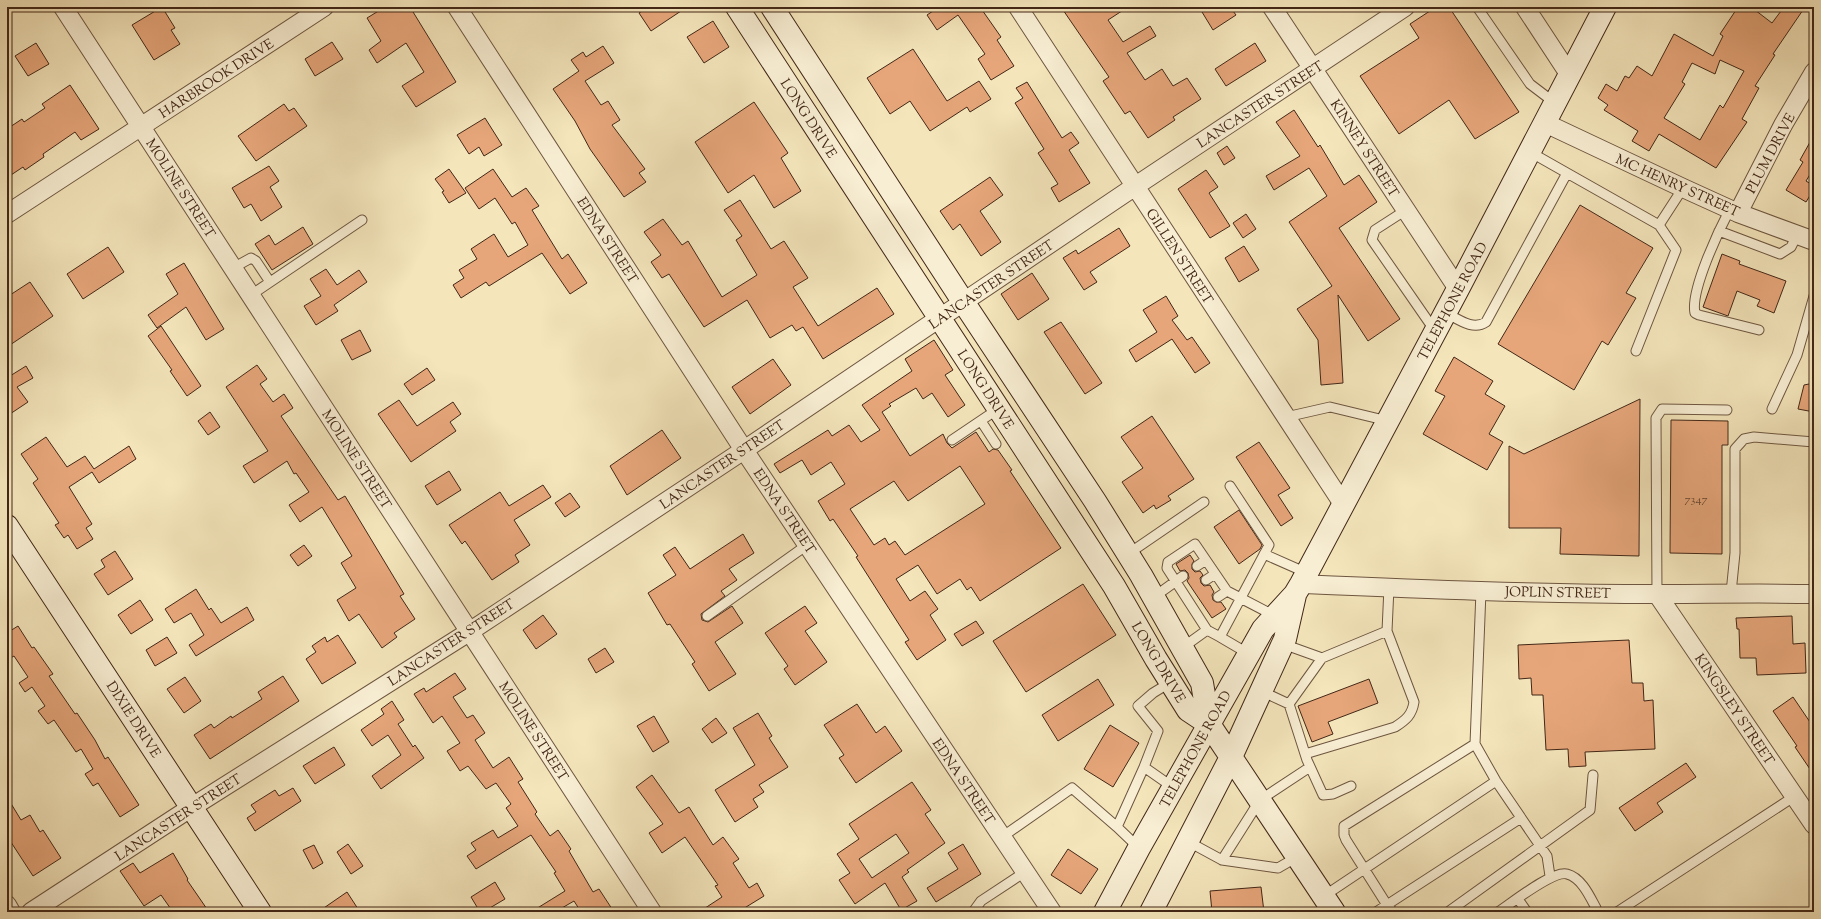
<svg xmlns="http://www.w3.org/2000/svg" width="1821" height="919" viewBox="0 0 1821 919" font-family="'Sorts Mill Goudy',serif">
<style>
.building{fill:#e6a67a;stroke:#422717;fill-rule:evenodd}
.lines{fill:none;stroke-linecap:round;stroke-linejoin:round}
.lane-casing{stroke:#6e5640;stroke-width:11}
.street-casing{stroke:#6e5640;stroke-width:20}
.secondary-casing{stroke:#422717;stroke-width:24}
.lane{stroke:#f8eed3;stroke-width:9}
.street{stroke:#f8eed3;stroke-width:18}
.secondary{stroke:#f8eed3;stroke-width:22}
.labels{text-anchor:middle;stroke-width:3.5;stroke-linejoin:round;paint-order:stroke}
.number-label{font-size:12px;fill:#6b4730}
.street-label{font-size:14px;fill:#422717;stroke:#f8eed3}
</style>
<rect width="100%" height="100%" fill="#f4e5bb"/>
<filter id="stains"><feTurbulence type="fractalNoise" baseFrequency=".005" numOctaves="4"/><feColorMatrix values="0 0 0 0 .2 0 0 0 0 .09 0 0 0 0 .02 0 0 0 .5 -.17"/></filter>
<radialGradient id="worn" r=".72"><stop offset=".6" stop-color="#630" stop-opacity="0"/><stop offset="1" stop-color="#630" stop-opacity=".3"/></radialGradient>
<!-- building -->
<path class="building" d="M162 7 175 28 171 30 180 44 154 60 132 25Z
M385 7H410L456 82 416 107 402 86 424 72 406 43 377 63 369 50 381 41 367 18Z
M648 7H687L651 31 639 13Z
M939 7H980L1001 37 997 40 1014 66 991 80 978 59 985 54 958 15 937 30 927 15Z
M1061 7H1128L1108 20 1123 42 1150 26 1156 36 1127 53 1145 80 1162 69 1173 86 1187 78 1201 99 1173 117 1175 120 1148 138 1130 111 1125 114 1103 81 1109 77Z
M1210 7H1230L1236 15 1213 30 1202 12Z
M1436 7H1449L1519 112 1475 139 1449 100 1399 134 1360 76 1419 38 1410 24Z
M1738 7H1751L1772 23 1784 7H1805L1773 54 1775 55 1755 86 1759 88 1742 119 1747 122 1716 168 1659 134 1649 151 1632 141 1638 131 1604 110 1608 105 1598 98 1606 84 1617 91 1625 76 1629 78 1637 66 1652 76 1674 34 1713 56 1723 36 1720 34ZM1720 60 1744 71 1723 108 1720 105 1700 140 1664 118 1685 84 1682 82 1692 63 1715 74Z
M713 21 729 47 704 63 687 37Z
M332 42 343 59 315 76 305 59Z
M36 43 49 64 28 76 15 56Z
M1255 43 1266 61 1226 86 1215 69Z
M603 46 614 63 585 81 601 105 608 101 620 120 612 125 645 169 639 173 646 182 624 197 590 149 575 121 553 89 579 71 571 60 583 52 586 57Z
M913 49 947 101 979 81 991 99 970 112 967 107 930 131 910 101 890 114 867 78Z
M1027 82 1062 138 1071 132 1079 143 1069 150 1090 183 1059 202 1051 188 1058 184 1038 153 1044 149 1015 103 1023 98 1016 88Z
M70 85 99 129 81 140 75 132 43 154 44 157 25 170 23 167 11 175 7 169V129L22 119 24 122 45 108 42 104Z
M754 102 788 153 781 158 801 191 774 208 754 175 728 193 695 142Z
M284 104 289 111 294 108 307 126 256 161 238 136Z
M1294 110 1318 147 1320 145 1344 185 1359 175 1377 202 1339 228 1400 319 1368 341 1338 295 1343 383 1321 385 1318 340 1297 309 1332 286 1289 222 1327 196 1309 168 1274 190 1266 176 1300 156 1276 122Z
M485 118 502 145 484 156 479 147 469 154 457 135Z
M1814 135V168L1806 181 1814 186V189L1806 202 1786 190 1803 162 1800 160Z
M1227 146 1235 158 1224 165 1217 153Z
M269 166 279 181 270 187 282 207 261 221 251 204 244 208 232 188Z
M449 169 466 193 449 203 442 192 444 191 435 179Z
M493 169 512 197 526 188 539 206 532 210 562 259 568 254 587 283 570 294 542 253 489 286 486 282 461 298 453 285 464 278 459 270 477 259 471 249 494 234 508 257 528 245 515 222 512 224 495 198 479 209 465 188Z
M1206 170 1218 187 1209 193 1230 226 1210 238 1178 189Z
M990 177 1003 195 980 211 1001 242 981 256 960 224 953 230 940 211Z
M740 200 771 249 784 241 808 278 793 287 818 326 877 288 894 314 823 359 803 327 796 331 792 325 770 338 747 300 704 327 669 274 662 278 651 262 661 255 644 232 663 219 682 245 688 241 722 297 757 275 736 240 742 236 724 210Z
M1580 205 1653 248 1626 293 1636 298 1608 345 1602 341 1574 390 1498 344Z
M1246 214 1256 229 1243 238 1233 223Z
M303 227 313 244 272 270 255 244 269 235 275 245Z
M1119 228 1130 246 1090 272 1097 282 1084 290 1063 258 1076 250 1078 254Z
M1244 246 1259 270 1239 282 1225 258Z
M108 247 124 272 83 299 67 274Z
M1722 254 1740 261 1739 264 1786 281 1774 313 1757 306 1760 300 1737 291 1728 316 1703 307Z
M184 263 224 329 206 340 186 307 157 328 148 315 178 294 166 274Z
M326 269 337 285 359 270 367 282 334 305 338 311 316 325 304 306 321 296 310 279Z
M1032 273 1049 299 1018 320 1001 294Z
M30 282 53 316 7 347V297Z
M1166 296 1178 316 1172 320 1187 340 1192 337 1210 363 1195 373 1172 339 1136 362 1129 350 1157 332 1143 310Z
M1061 322 1102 383 1085 394 1044 332Z
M161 326 201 386 187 396 170 371 172 370 148 336Z
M360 330 371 351 352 360 341 340Z
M934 340 953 370 945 375 965 405 948 417 932 393 923 399 916 388 889 404 891 406 882 412 910 456 943 434 947 443 952 448 976 432 989 452 993 449 998 450 1012 470 1010 471 1061 548 980 601 971 587 967 590 960 579 937 594 918 565 896 579 910 601 925 591 938 609 930 615 946 640 917 660 905 642 909 640 856 557 858 556 833 519 830 521 818 501 845 484 831 462 811 475 802 460 780 473 774 464 828 430 832 436 849 425 861 442 880 430 862 405 912 371 905 359ZM960 466 985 504 905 555 895 541 889 545 885 538 874 545 850 509 894 481 908 501Z
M1454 357 1493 381 1485 394 1505 406 1489 434 1503 442 1487 470 1423 434 1445 396 1435 391Z
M773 359 791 385 750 414 732 387Z
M257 365 267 379 260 384 273 402 284 394 293 408 281 416 338 500 345 496 404 594 400 596 415 619 394 633 397 637 382 648 359 614 349 621 337 600 356 588 341 563 352 556 322 507 300 522 289 505 309 492 296 473 294 474 287 461 254 483 243 466 268 451 226 387Z
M26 366 33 378 17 387 28 402 7 416V372L10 376Z
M427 368 435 380 412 395 404 384Z
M1814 383V412L1798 409 1804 385Z
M1640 399 1639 556 1560 554 1561 528H1509V446L1524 454Z
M399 400 417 426 453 402 461 414 450 422 456 431 411 462 378 414Z
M210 412 220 427 208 435 198 421Z
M1152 416 1194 479 1168 496 1171 500 1156 509 1154 505 1143 513 1122 482 1143 468 1121 437Z
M1671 420 1728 421V445H1722V554L1670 553Z
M662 430 681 458 627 495 610 466Z
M46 437 67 467 85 456 94 469 129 446 136 459 99 483 92 472 69 487 92 524 86 528 93 539 77 549 68 535 64 538 55 525 59 523 33 483 38 479 21 454Z
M1259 442 1290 488 1278 495 1293 518 1281 526 1236 457Z
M449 471 461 490 437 505 425 486Z
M543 485 551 497 514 520 530 545 515 555 519 562 492 580 465 541 462 544 449 525 500 492 509 506Z
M570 493 580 507 565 517 555 503Z
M1239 510 1262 545 1260 549 1239 564 1214 527Z
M743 534 754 553 729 569 737 580 721 591 725 596 701 614 702 620 708 622 732 606 743 623 715 642 736 674 709 691 692 664 695 662 670 624 667 625 648 593 676 575 663 555 675 547 690 569Z
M304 545 312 556 298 566 290 555Z
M115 551 133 579 108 595 94 574 105 567 101 560Z
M1190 555 1194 561 1192 564V569L1195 572 1200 571 1203 575 1200 578 1201 583 1204 586 1210 585 1214 592 1212 595 1213 600 1216 602H1221L1226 609 1212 618 1187 581 1189 578 1188 573 1185 570 1180 571 1176 564Z
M1083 584 1116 635 1026 692 993 641Z
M196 589 209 610 211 608 221 623 247 607 254 620 196 656 189 645 204 635 191 613 174 623 165 609Z
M140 600 153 620 131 634 118 615Z
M805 606 817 623 805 631 827 662 795 685 784 669 788 666 765 633Z
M543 615 557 634 536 649 523 630Z
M1792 616 1793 644 1805 643 1806 673 1757 675 1756 658H1740L1739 629H1737L1736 618Z
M976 621 984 633 962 646 954 634Z
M18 626 32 648 34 647 53 674 49 676 75 714 77 713 95 740 105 759 108 757 139 805 120 817 98 783 93 786 85 774 93 769 81 749 76 752 54 720 48 724 38 711 45 706 32 687 25 692 19 683 28 677 14 656 7 660V633Z
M338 635 356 663 322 684 306 659 316 652 312 646 325 637 327 642Z
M167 637 177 653 155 666 146 650Z
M1629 640 1632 683H1643L1644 701 1653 700 1655 749 1585 752 1586 766 1569 767 1568 749 1546 750 1543 695H1532L1531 678 1519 679 1518 645Z
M605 648 614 662 596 673 588 659Z
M455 673 466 689 453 697 467 718 473 715 485 733 475 740 493 768 509 757 523 779 518 782 537 812 535 814 550 836 558 830 571 849 569 851 593 892 599 889 614 912H581L574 901 555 912H531L565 891 554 873 556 872 531 835 476 869 467 856 476 850 471 843 493 830 498 838 518 826 506 808 511 804 496 783 486 789 468 766 460 771 447 751 460 743 442 716 433 723 414 694 424 688 426 692Z
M283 676 299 701 210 759 194 735 211 724 214 728 231 716 232 718 262 699 258 692Z
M185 677 201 701 184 713 167 689Z
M1098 679 1114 705 1058 741 1042 715Z
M1369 679 1378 703 1328 722 1333 734 1312 742 1298 706Z
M1793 697 1814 728V775L1795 747 1797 746 1773 711Z
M392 701 404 720 398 724 413 747 415 745 424 758 381 789 372 776 401 755 388 735 372 746 361 730 384 714 381 709Z
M857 704 876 733 885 726 902 751 856 783 839 758 844 755 824 725Z
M758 713 772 736 769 738 788 767 759 785 764 792 753 799 758 807 735 822 715 790 755 765 733 728Z
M654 716 669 742 653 752 637 726Z
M716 718 727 733 712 743 702 729Z
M1110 725 1139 743 1113 787 1084 769Z
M334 747 345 765 315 784 303 766Z
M1686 763 1696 777 1657 803 1663 812 1635 831 1619 808Z
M652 775 679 813 689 807 713 845 723 837 739 859 733 863 749 888 757 883 764 896 738 912H699L722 897 715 886 718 885 685 837 662 853 649 833 663 824 636 787Z
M912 782 931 810 925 814 945 843 907 870 909 872 902 877 917 901 901 910 885 883 855 904 839 880 850 873 837 854 859 839 849 824ZM896 834 909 853 872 878 859 859Z
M293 788 301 801 255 831 247 818 256 812 251 805 275 790 279 796Z
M7 797 21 820 30 815 40 832 43 830 61 858 33 876 7 836Z
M348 844 363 866 351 874 337 852Z
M963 844 981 874 936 902 927 888 958 869 948 853Z
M314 845 323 863 313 869 303 850Z
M1068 849 1098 869 1081 894 1051 875Z
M173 853 188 879 187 880 209 912H173L161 895 144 906 120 871 133 863 140 873Z
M495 882 505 899 483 912H480L471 897Z
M1261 887 1264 912H1212L1210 891Z
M347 892 360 912H318Z"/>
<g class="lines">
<!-- lane casing -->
<g class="lane-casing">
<path id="lane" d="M1477 7 1530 84 1555 103
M1567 173 1659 225
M1730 209C1719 230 1690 291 1695 313L1699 315 1759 330
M1406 210 1375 230 1372 240 1435 331
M1719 231 1780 254 1791 247 1797 235
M233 268 251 258 256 261 270 282
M251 295 362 220
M1446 313C1458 319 1473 331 1486 322L1567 173 1530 152
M1636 351 1676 250 1659 225 1683 188
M1772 409 1797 355 1814 296
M1286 417 1330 407 1388 421
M981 421 996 444
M952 440 998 409
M1230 486 1269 545 1220 637 1249 654
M1128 554 1204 502
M1264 554 1307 573
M1197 566 1206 560
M1206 580 1215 574
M1481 591 1475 744 1496 781 1547 856 1550 876
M1731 593 1735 553V449L1744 439 1754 437 1814 442
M1657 594 1656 418 1662 409 1727 410
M1154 597 1183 576
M1218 597 1227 591
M707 616 807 545
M1220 637 1207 630 1167 568 1168 562 1195 544 1227 591 1275 616
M1283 644 1322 658 1387 631 1389 587
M1182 648 1207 630
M1261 691 1289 704 1322 658
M1289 704 1307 760 1323 795 1333 794 1351 786
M1305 754 1395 727C1406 720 1412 715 1414 702L1387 631
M1144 767 1174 788
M1117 827 1139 848
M1002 837 1072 788 1117 827 1144 767 1158 731 1138 706 1153 693 1171 682
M1187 841 1222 860 1278 868 1297 857
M1222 860 1260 800 1310 767
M1324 896 1496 781
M1518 899 1527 912
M973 912 981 901 1025 872
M1376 912 1521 818
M1393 912 1387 905 1346 840 1344 835V826L1475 744
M1448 912 1590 810 1593 775
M1498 912C1512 903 1553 870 1567 874 1582 878 1590 897 1596 908L1597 912
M1617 912 1795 796"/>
</g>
<!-- street casing -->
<g class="street-casing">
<path id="street" d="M63 7 652 912
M457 7 744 450 1052 912
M1018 7 1343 504
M1272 7 1458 289
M1525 7 1569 74
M1545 123 1683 188 1738 213 1814 241
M1738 213 1783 125 1814 72
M7 214 324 7
M1301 584C1420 589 1538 594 1656 594 1709 594 1761 593 1814 594
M1657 594 1814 825
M7 905 11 912
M31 912 192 807 469 632 744 450 1134 187 1405 7"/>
</g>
<!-- secondary casing -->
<g class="secondary-casing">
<path id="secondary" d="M737 7 1114 586 1156 659 1188 710 1209 724 1334 912
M772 7 964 303 1095 501 1141 575 1202 683 1209 724
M7 526 260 912
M1105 912 1139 848 1263 629 1295 594 1301 584 1458 289 1605 7
M1151 912 1231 757 1285 639 1295 595"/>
</g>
<!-- lane -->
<use href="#lane" class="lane"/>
<!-- street -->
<use href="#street" class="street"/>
<!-- secondary -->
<use href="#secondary" class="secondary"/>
</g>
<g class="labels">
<!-- number labels -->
<g class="number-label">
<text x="1696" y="503">7347</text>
</g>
<!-- street labels -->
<g class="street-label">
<text transform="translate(216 78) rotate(-33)" y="5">HARBROOK DRIVE</text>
<text transform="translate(1260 104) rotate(-33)" y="5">LANCASTER STREET</text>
<text transform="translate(809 118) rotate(57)" y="5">LONG DRIVE</text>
<text transform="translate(1365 148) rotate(57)" y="5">KINNEY STREET</text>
<text transform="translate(1770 153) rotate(-62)" y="5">PLUM DRIVE</text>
<text transform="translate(1678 185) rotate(24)" y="5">MC HENRY STREET</text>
<text transform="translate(181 188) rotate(57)" y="5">MOLINE STREET</text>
<text transform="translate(608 240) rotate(57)" y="5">EDNA STREET</text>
<text transform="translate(1180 256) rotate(57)" y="5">GILLEN STREET</text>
<text transform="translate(991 284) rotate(-34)" y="5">LANCASTER STREET</text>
<text transform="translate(1452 301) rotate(-62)" y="5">TELEPHONE ROAD</text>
<text transform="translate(986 389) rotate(57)" y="5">LONG DRIVE</text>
<text transform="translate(357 459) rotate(57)" y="5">MOLINE STREET</text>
<text transform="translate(722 464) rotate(-34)" y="5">LANCASTER STREET</text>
<text transform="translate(785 511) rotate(56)" y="5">EDNA STREET</text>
<text transform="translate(1558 592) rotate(1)" y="5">JOPLIN STREET</text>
<text transform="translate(451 642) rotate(-33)" y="5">LANCASTER STREET</text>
<text transform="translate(1159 662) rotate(59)" y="5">LONG DRIVE</text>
<text transform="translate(1735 709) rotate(56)" y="5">KINGSLEY STREET</text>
<text transform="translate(134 719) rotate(57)" y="5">DIXIE DRIVE</text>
<text transform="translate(534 731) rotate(57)" y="5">MOLINE STREET</text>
<text transform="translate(1195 749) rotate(-61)" y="5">TELEPHONE ROAD</text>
<text transform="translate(964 781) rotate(56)" y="5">EDNA STREET</text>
<text transform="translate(178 817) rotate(-33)" y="5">LANCASTER STREET</text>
</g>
</g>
<!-- margin -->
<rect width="1821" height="919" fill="none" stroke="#f4e5bb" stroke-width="24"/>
<rect x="8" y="8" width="1805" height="903" fill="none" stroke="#422717" stroke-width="2"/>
<rect x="12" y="12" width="1797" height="895" fill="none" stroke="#422717"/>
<rect width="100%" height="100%" filter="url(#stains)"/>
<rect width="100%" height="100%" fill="url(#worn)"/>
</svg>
